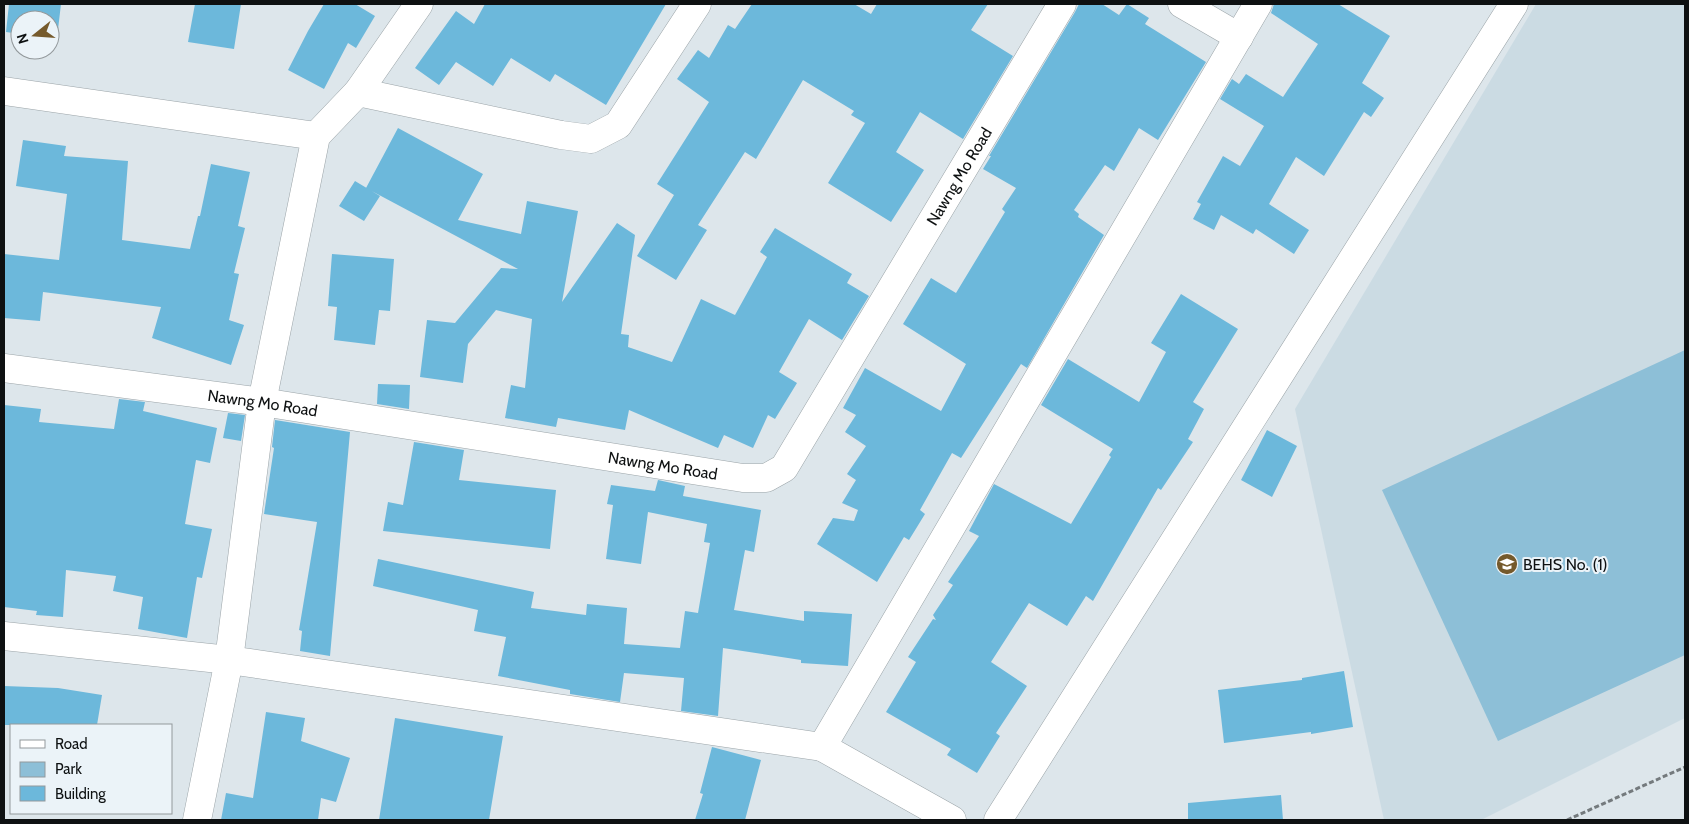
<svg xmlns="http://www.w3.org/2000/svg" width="1689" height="824" viewBox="0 0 1689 824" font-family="Cabin,sans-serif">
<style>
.built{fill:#cbdbe3}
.green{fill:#8dbfd7}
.building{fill:#6cb8db}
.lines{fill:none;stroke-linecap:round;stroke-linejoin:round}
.minor-casing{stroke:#9ba4a8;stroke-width:29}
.path{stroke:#747a7d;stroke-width:3;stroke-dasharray:5 2.5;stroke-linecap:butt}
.minor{stroke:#fff;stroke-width:28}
.labels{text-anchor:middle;stroke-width:4;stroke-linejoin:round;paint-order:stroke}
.street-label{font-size:16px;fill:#0e1112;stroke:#ebf3f8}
.poi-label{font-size:16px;fill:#0e1112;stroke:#ebf3f8;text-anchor:start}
</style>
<rect width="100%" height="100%" fill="#dde6eb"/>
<!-- built -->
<path class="built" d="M1536 4H1685V718L1481 820H1384L1295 409Z"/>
<!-- green -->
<path class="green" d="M1685 350V655L1498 741 1382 490Z"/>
<!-- building -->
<path class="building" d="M9 4H61L57 38 50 37V20H20V34L6 32Z
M195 4H241L234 49 188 42Z
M324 4H355L375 16 356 48 348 43 324 89 288 70 308 31Z
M485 4H666L606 105 555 74 550 82 511 58 493 86 456 62 439 85 415 68 456 11 474 24Z
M752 4H854L871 14 877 4H988L971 30 1013 56 963 139 920 112 896 152 924 170 891 222 828 183 865 123 851 115 854 111 803 80 756 159 745 152 698 225 707 230 676 280 637 256 674 195 657 184 709 102 677 79 698 50 709 58 728 25 735 29Z
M1079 4H1102L1119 15 1127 4 1149 18 1145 24 1206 62 1158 140 1139 128 1114 171 1105 165 1074 210 1079 214 1078 217 1104 235 1027 368 1021 364 961 458 952 453 920 510 925 514 909 540 904 537 877 582 817 544 833 518 854 521 858 510 842 503 856 480 847 474 866 446 845 432 856 415 843 408 865 368 941 411 966 364 903 324 931 278 956 293 1005 212 1002 209 1016 188 983 169 991 156H989L1075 12Z
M1274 4H1338L1390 36 1362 83 1384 98 1371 117 1364 112 1324 176 1296 157 1269 204 1309 230 1294 254 1256 229 1253 234 1221 215 1214 230 1193 219 1201 204 1197 202 1223 156 1240 166 1264 126 1220 99 1232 79 1239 84 1246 74 1283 97 1318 44 1271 13Z
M398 128 483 174 458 220 521 234 527 201 578 211 562 302 617 223 635 235 621 334 629 335 628 347 672 362 701 299 735 315 767 257 760 252 775 228 852 274 847 283 869 296 842 340 809 319 779 372 797 383 775 419 768 415 753 448 724 435 718 448 629 410 625 430 558 418 556 427 505 418 511 385 525 388 532 319 496 310 468 344 463 383 420 377 427 320 455 323 501 268 518 269 366 188Z
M23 140 66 146 64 156 128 161 122 240 190 249 198 216H200L211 164 250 172 238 226 245 228 234 273 239 274 229 320 244 325 231 365 152 338 161 307 43 292 40 321 4 318V254L59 260 67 194 16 186Z
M355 181 380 196 364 221 339 206Z
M332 254 394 259 390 311 379 310 375 345 334 340 337 307 328 306Z
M1181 294 1238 329 1193 402 1204 409 1188 439 1193 442 1161 490 1158 488 1093 601 1086 596 1067 626 1029 603 991 662 1027 686 996 733 1000 736 977 773 947 755 951 749 886 712 916 662 908 657 933 619 936 620 933 615 953 585 948 582 979 536 969 531 994 484 1071 524 1111 457 1109 455 1113 449 1041 405 1068 359 1139 402 1166 352 1151 343Z
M378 384 410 385 409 409 377 404Z
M119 399 145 402 143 411 217 428 210 463 196 460 185 524 212 529 202 578 197 577 187 638 138 629 143 597 113 591 116 576 66 570 63 617 36 615 37 611 4 607V405L41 409 39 422 114 429Z
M228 413 245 415 241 441 223 438Z
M275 420 350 432 330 656 300 651 302 631 299 630 317 522 264 514 274 448 272 447Z
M1267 430 1297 446 1272 497 1241 480Z
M414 442 464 450 459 480 556 490 550 549 383 531 388 502 403 505Z
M658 480 685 486 683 496 761 510 754 552 745 550 734 610 804 621V611L852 614 848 666 801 663V660L723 648 718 716 681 711 684 678 624 673 620 702 570 694V690L498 676 506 637 474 631 478 610 373 586 378 559 534 592 531 608 586 615 587 604 627 608 624 644 680 648 685 611 698 613 710 543 704 542 707 524 648 512 641 564 606 559 613 505 607 504 611 485 655 491Z
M1344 671 1353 727 1311 734V732L1224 743 1218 690 1302 680V678Z
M4 686 58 688 102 695 97 725H4Z
M266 712 305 718 301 741 350 758 336 802 321 798 318 820H221L226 793 253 798Z
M395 718 503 736 489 820H379Z
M712 747 761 760 745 820H695L703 794 700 793Z
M1281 795 1283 820H1188V803Z"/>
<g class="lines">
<!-- minor casing -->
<g class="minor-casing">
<g id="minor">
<path d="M1182 4 1239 37"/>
<path d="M4 91 316 136"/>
<path d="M358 92 561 135 591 139 618 125 697 4"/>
<path id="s1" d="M4 368 262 402 743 478H766L784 468 1062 4"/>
<path d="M4 636 229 660 822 747 1258 4"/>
<path d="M822 747 952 820"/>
<path d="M197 820 229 660 262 402 316 136 358 92 419 4"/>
<path d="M998 820 1514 4"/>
</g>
</g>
<!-- path -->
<path class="path" d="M1567 820 1685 767"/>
<!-- minor -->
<use href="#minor" class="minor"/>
</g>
<!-- icons -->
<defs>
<g id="school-disc" transform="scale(1.125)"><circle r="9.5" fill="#755a2c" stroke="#ebf3f8"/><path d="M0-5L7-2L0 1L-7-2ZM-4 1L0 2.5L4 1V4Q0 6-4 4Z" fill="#fff"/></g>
</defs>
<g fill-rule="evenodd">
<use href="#school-disc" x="1507" y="564"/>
</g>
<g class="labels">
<!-- street labels -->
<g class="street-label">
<text dy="6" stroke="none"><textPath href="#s1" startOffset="1131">Nawng Mo Road</textPath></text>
<text dy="6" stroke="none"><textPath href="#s1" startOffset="261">Nawng Mo Road</textPath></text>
<text dy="6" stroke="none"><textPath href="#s1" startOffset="666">Nawng Mo Road</textPath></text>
</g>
<!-- poi labels -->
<g class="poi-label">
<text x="1523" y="570">BEHS No. (1)</text>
</g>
</g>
<!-- border -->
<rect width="1689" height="824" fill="none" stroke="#0e1112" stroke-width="10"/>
<!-- legend -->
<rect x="10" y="724" width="162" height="90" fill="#ebf3f8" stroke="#93999c"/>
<rect x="20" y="740" width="25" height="8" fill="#ffffff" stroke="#93999c"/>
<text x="55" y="749" font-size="15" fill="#0e1112">Road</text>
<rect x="20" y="762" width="25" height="15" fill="#8dbfd7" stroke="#93999c"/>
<text x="55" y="774" font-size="15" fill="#0e1112">Park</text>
<rect x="20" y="786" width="25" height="15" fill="#6cb8db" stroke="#93999c"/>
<text x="55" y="799" font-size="15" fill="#0e1112">Building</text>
<!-- north arrow -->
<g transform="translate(35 35) rotate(253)"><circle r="24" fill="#ebf3f8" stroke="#93999c"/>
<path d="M0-4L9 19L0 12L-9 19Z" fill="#755a2c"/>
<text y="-8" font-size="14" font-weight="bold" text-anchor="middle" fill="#0e1112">N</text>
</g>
</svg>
